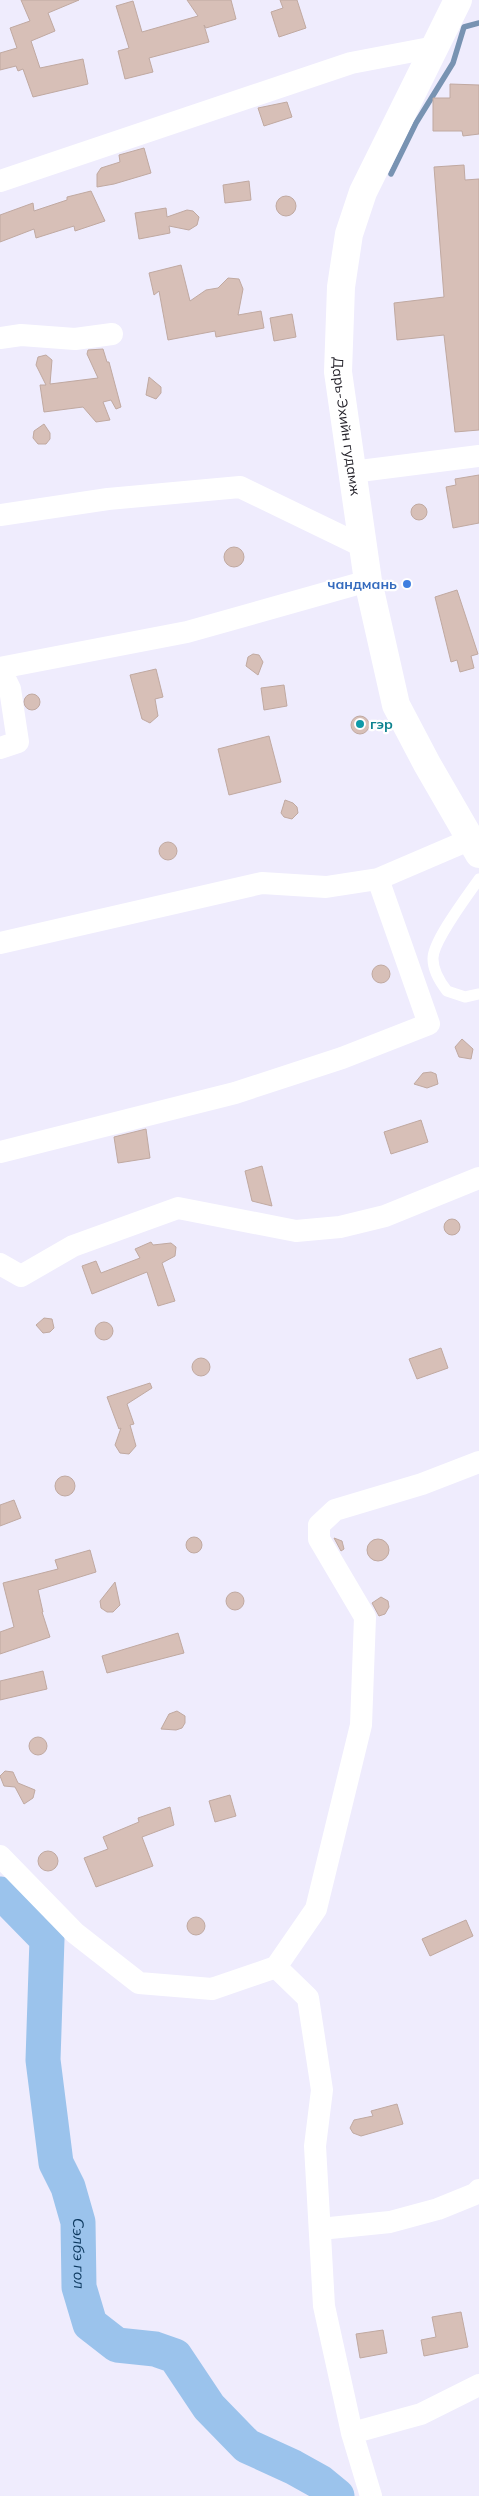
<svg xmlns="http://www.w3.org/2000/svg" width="479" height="2496" viewBox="0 0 479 2496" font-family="Mulish,sans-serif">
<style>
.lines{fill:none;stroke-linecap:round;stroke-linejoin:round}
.stream{stroke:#7893b2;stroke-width:5.5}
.river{stroke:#9bc3ec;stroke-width:35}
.building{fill:#d7bfb7;stroke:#c0a9a1}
.lane{stroke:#fff;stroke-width:11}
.street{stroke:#fff;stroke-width:22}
.secondary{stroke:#fff;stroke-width:28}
.shop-dot{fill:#3f7fe0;stroke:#fff;stroke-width:2}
.culture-dot{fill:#0f9aa8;stroke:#fff;stroke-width:2}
.labels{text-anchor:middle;stroke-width:4.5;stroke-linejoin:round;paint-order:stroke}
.street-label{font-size:14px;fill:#25232b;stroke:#fff}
.shop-label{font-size:14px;font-weight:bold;fill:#366cbe;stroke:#fff;text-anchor:end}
.culture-label{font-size:14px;font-weight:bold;fill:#0d838f;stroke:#fff;text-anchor:start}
.water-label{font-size:15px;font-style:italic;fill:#0c385e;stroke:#fff}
</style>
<rect width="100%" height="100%" fill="#efecfd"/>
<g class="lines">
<!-- stream -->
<path class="stream" d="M391 174 416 123 453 63 464 27 479 23"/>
<!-- river -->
<path class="river" id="s1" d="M0 1894 6 1897 47 1939 43 2060 56 2163 68 2187 78 2222 79 2287 90 2324 117 2345 155 2349 175 2356 209 2407 247 2446 293 2467 320 2482 337 2496"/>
</g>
<!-- building -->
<path class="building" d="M21 0H79L48 13 55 31 31 41 40 68 83 59 88 84 33 97 23 69 18 71 16 66 0 70V53L17 48 10 28 30 21Z
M187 0H231L236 19 206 28 204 25 209 42 149 58 153 72 125 79 118 51 129 48 116 6 133 1 142 32 198 16Z
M280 0H297L306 28 279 37 271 12 283 8Z
M450 84 479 85V134L463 136 462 131H433V98H450Z
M287 102 292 117 264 126 258 108Z
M144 148 151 173 114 184 97 187V174L101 168 120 162 119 155Z
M464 165 465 180 479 179V430L455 432 444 335 397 340 394 303 444 297 434 167Z
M249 181 251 200 225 203 223 185Z
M91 191 105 221 75 231 74 226 36 238 34 229 0 242V215L33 203 34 211 67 200V197Z
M276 206a10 10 0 1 1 20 0a10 10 0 1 1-20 0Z
M166 208 167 217 187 210 193 211 199 217 197 225 189 230 169 226 170 233 139 239 135 213Z
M181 265 190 301 206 290 218 288 228 278 239 279 243 289 238 315 261 311 264 328 216 337 215 331 168 340 159 291 154 295 149 273Z
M292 314 296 337 274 341 270 318Z
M103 349 107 362H109L121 407 116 409 111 400 103 402 110 420 96 422 83 407 44 412 40 385H46L36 365 38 357 46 355 52 360 50 384 98 378 87 354 88 350Z
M149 377 161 387V393L156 399 146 395Z
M44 424 50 433V439L46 444H38L33 438 34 431Z
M479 475V523L453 528 446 487 456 485 455 479Z
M411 512a8 8 0 1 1 16 0a8 8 0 1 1-16 0Z
M224 557a10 10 0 1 1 20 0a10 10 0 1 1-20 0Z
M457 590 478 654 471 656 474 668 460 672 457 660 451 662 435 597Z
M253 654 259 655 263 662 258 675 246 666 248 657Z
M156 669 163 697 155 699 158 716 150 723 142 719 130 675Z
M284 685 287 706 264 710 261 688Z
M24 702a8 8 0 1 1 16 0a8 8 0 1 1-16 0Z
M351 725a9 9 0 1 1 18 0a9 9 0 1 1-18 0Z
M269 736 281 782 229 795 218 749Z
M285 800 293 803 297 807 298 813 292 819 284 817 281 813Z
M159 851a9 9 0 1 1 18 0a9 9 0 1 1-18 0Z
M372 974a9 9 0 1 1 18 0a9 9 0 1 1-18 0Z
M462 1039 473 1049 471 1059 459 1057 455 1047Z
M431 1072 436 1074 438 1084 427 1088 414 1084 423 1073Z
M421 1120 428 1142 391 1154 384 1132Z
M146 1129 150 1158 118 1163 114 1137Z
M262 1166 272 1206 252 1201 245 1171Z
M444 1227a8 8 0 1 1 16 0a8 8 0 1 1-16 0Z
M151 1242 153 1245 171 1243 176 1247 175 1256 162 1263 175 1301 158 1306 147 1272 92 1294 82 1266 96 1261 101 1273 140 1258 135 1249Z
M44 1318 52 1319 54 1328 50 1332 43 1333 36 1325Z
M95 1331a9 9 0 1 1 18 0a9 9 0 1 1-18 0Z
M441 1348 448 1368 417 1379 409 1359Z
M192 1367a9 9 0 1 1 18 0a9 9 0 1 1-18 0Z
M150 1383 152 1388 127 1404 134 1424 130 1425 136 1446 129 1454 120 1453 115 1445 121 1428 119 1429 107 1397Z
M55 1486a10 10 0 1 1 20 0a10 10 0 1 1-20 0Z
M14 1500 21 1518 0 1526V1505Z
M186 1545a8 8 0 1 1 16 0a8 8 0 1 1-16 0Z
M334 1538 342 1541 344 1549 341 1551Z
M367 1550a11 11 0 1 1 22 0a11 11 0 1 1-22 0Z
M90 1550 96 1572 38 1590 43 1612H42L50 1637 0 1654V1632L14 1627 3 1583 58 1569 55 1560Z
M115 1582 120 1605 113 1612H107L101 1608 100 1601Z
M226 1601a9 9 0 1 1 18 0a9 9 0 1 1-18 0Z
M381 1597 388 1601 389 1607 385 1614 379 1616 372 1603Z
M178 1633 184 1653 107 1673 102 1656Z
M43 1671 47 1689 0 1700V1681Z
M177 1711 185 1716V1723L182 1728 176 1730 161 1729 169 1714Z
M29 1746a9 9 0 1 1 18 0a9 9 0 1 1-18 0Z
M5 1771 13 1772 18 1783 35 1790 33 1798 24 1804 15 1787 4 1786 0 1776Z
M230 1795 236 1816 215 1822 209 1801Z
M170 1807 174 1825 142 1837 153 1866 96 1887 84 1858 108 1849 103 1837 139 1822 138 1818Z
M38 1861a10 10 0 1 1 20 0a10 10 0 1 1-20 0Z
M187 1926a9 9 0 1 1 18 0a9 9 0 1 1-18 0Z
M466 1920 473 1936 430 1956 422 1939Z
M397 2104 403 2124 361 2136 353 2133 350 2128 354 2120 373 2116 371 2111Z
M461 2312 468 2347 424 2356 421 2340 436 2337 432 2317Z
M383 2330 387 2353 360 2358 356 2334Z"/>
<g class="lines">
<!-- lane -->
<path class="lane" d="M479 879C468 895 432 942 433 959 433 971 440 982 447 991L465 997 479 994"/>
<!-- street -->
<path class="street" d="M0 181 351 63 435 47
M0 338 21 335 75 339 112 334
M352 472 479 456
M0 515 108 499 240 487 362 546
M0 748 18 742 10 689 0 668 187 632 368 581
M0 943 262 883 326 887 378 879 469 840
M0 1152 235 1093 342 1058 429 1024 378 879
M0 1264 21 1276 73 1246 178 1208 296 1231 340 1227 385 1216 479 1178
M0 1856 75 1933 139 1983 212 1989 276 1967 316 1909 361 1725 365 1617 319 1539V1525L335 1510 422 1484 479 1462
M276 1967 308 1998 322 2090 315 2146 324 2306 352 2433 421 2414 479 2385
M320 2229 390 2222 438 2209 475 2194 479 2190
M352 2433 371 2496"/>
<!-- secondary -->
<path class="secondary" id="s2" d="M458 0 363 192 349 234 341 287 338 372 368 581 396 705 427 764 479 854"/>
</g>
<!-- markers -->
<circle class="shop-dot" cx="407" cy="584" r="5"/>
<circle class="culture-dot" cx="360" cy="724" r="5"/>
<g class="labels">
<!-- street labels -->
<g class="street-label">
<text dy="5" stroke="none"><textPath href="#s2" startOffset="452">Дарь-Эхийн гудамж</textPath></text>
</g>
<!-- shop labels -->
<g class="shop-label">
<text x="397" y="589">чандмань</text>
</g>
<!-- culture labels -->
<g class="culture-label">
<text x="370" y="729">гэр</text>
</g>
<!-- water labels -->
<g class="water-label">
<text dy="5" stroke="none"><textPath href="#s1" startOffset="385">Сэлбэ гол</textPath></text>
</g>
</g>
</svg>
